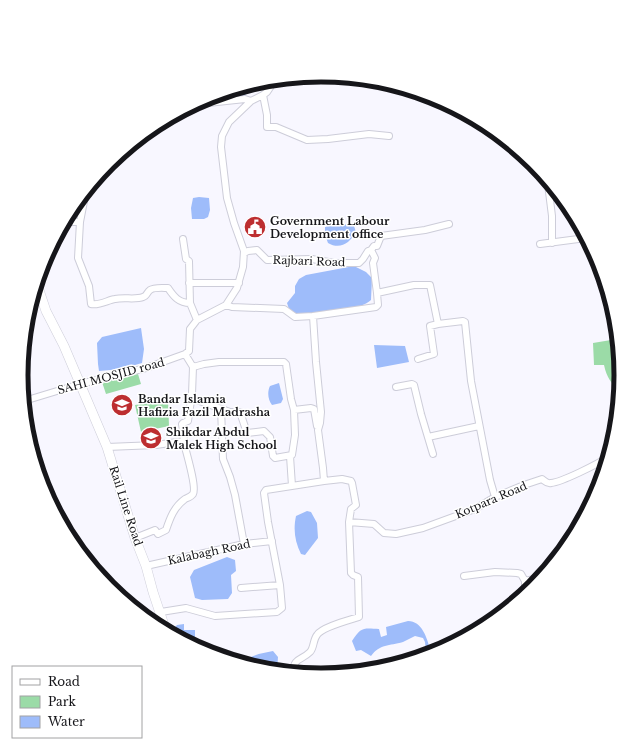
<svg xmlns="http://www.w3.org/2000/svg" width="642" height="750" viewBox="0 0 642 750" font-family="'Libre Baskerville',serif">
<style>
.green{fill:#9bdba7}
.water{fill:#9ebcfa}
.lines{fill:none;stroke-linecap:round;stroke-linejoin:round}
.street-casing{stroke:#cdcdd9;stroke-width:8}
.secondary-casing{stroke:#cdcdd9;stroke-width:10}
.street{stroke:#fff;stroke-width:6}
.secondary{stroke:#fff;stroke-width:9}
.labels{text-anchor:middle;stroke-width:3;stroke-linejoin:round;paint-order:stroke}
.poi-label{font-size:11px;font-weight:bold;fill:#16161a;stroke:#fff;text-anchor:start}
.street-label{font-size:11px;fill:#16161a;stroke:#fff}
.rim{fill:none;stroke:#16161a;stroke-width:5}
</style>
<rect width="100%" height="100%" fill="#f8f7ff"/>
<!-- green -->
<path class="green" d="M617 339 621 375 619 393C611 381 607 379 604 365H594L593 343Z
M138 374 141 384 106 394 102 382Z
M168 400 169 426 141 432 135 405Z"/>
<!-- water -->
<path class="water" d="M253 84C250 98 232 101 220 98V94Z
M199 197 209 198 210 210 208 217 204 219H192L191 208 193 198Z
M340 223 354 226 356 232C350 243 340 250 328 243L325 235V227Z
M354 266 366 272 372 278 371 300C359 312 312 314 294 313L289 309 287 303 295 293V286L299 279 306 275Z
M141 328 144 349 142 363 121 369 99 371 98 364 97 343 102 337Z
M374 345 405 346 409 362 377 368Z
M279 383 283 399 281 403 272 405C268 400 267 392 270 386Z
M307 511 311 512 317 523 318 538 305 555 301 554C295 542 293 530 296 516Z
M227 557 235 560 236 571 231 575 232 593 228 599 202 600 195 598 190 577 194 570Z
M408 621C422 621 427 638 430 649L426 652 425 642 423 638 415 636C411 638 407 640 403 642 389 646 380 644 371 656L361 650 356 651 352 641C361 627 363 628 379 629L381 637 387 635 386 627Z
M184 624V630H195V640L205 643 203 651 170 633 177 625Z
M273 651 278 657 277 671 262 669 241 663C251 655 262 653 273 651Z"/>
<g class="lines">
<!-- street casing -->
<g class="street-casing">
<path id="street" d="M263 95 267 115V127H276L307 140 328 139 369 134 389 136
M208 103 245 99 251 101
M548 184 552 216V243
M64 222H80L86 191
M80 222 78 258 89 286 91 304C99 306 108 300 115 299 124 297 136 300 143 297 147 296 147 292 150 290 154 287 163 288 168 288 174 297 179 303 190 303
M183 239 186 259 189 261 190 303 197 320
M540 244 586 238
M371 250 374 246H377L381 236 425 230 449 224
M244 253 248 251 257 250 267 260 312 259 334 263H359L363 259 368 251 371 250 375 258 373 263 377 293 414 285H430L438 324 430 326 434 354 418 359
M189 283H239
M313 316 376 307 378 305 377 293
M438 324 463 321 465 322 471 381 490 480 495 497
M193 367 204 364 219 362H284L286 364 291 399 294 410 311 408 314 409 317 426
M396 387 412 384 414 385 421 414 433 454
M191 398 230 412H240L247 433 264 431 270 437 273 456 275 458 292 455 295 435 294 410
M24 401 80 384 146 368 185 354 189 351 190 329 197 320 226 305 237 288 243 267 244 251 234 223 227 198 221 147 222 136 229 122 251 101 263 95 267 92 275 80
M221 409 223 459 230 477 235 495 244 544
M428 437 479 426
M107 447 156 445 184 441
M290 456 292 486
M324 481 342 479 351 481 352 483 356 505 351 509 349 522
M135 538 155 530 158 534 166 530C170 518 174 507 185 499 187 498 191 497 193 494 197 487 186 452 184 443 184 437 183 431 182 424L183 423 188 421 192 394 193 367 185 354
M146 566 244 544 272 541
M464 576 495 572 517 573 521 574 525 581
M241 588 280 585
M525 594V581L534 579 544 574
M161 612 186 608 215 616 277 612 282 608 280 585 268 522 264 493 266 490 324 481 323 468 318 430 320 423 321 412 316 362 313 316 295 317 284 309 232 307 226 305
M293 672C294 657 301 661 310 652 314 648 313 640 317 635 322 627 350 620 359 617L358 577 353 575 351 573 349 522 374 524 384 533 396 534 423 528 475 509 495 497 524 485 542 479C545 481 547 484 551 483 562 482 598 464 608 457"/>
</g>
<!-- secondary casing -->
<g class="secondary-casing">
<path id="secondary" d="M37 284 46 311 64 346 107 447 135 538 146 566 153 592 166 631"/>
</g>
<!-- street -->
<use href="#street" class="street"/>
<!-- secondary -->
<use href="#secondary" class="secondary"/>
</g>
<!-- icons -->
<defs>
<g id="civic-disc" transform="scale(1.15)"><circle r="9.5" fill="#bd2e30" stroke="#fff"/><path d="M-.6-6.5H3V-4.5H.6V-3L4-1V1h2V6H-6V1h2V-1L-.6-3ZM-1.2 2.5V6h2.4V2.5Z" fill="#fff"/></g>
<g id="school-disc" transform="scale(1.15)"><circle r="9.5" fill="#bd2e30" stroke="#fff"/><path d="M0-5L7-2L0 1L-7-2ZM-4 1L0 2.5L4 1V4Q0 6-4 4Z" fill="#fff"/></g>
</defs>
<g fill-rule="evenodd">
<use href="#civic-disc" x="255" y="227"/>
<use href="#school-disc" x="122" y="405"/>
<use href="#school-disc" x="151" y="438"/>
</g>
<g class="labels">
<!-- poi labels -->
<g class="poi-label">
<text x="270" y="225">Government Labour<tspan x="270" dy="13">Development office</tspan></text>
<text x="138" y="403">Bandar Islamia<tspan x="138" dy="13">Hafizia Fazil Madrasha</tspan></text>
<text x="166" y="436">Shikdar Abdul<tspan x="166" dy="13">Malek High School</tspan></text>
</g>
<!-- street labels -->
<g class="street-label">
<text transform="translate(309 261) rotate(2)" y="4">Rajbari Road</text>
<text transform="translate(111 376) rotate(-15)" y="4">SAHI MOSJID road</text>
<text transform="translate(491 500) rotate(-23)" y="4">Kotpara Road</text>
<text transform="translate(126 506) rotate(72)" y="4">Rail Line Road</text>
<text transform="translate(209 552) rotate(-12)" y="4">Kalabagh Road</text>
</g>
</g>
<!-- crop -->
<path d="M0 0H642V750H0ZM28 375a293 293 0 1 1 586 0a293 293 0 1 1-586 0Z" fill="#fff" fill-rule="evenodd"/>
<path class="rim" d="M28 375a293 293 0 1 1 586 0a293 293 0 1 1-586 0Z"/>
<!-- legend -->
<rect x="12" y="666" width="130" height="72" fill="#ffffff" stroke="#a2a2a3"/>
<rect x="20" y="679" width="20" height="6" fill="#ffffff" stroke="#a2a2a3"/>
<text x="48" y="686" font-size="12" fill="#16161a">Road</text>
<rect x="20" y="696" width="20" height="12" fill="#9bdba7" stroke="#a2a2a3"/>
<text x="48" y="706" font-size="12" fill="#16161a">Park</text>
<rect x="20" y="716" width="20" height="12" fill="#9ebcfa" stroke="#a2a2a3"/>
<text x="48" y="726" font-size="12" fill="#16161a">Water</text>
</svg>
